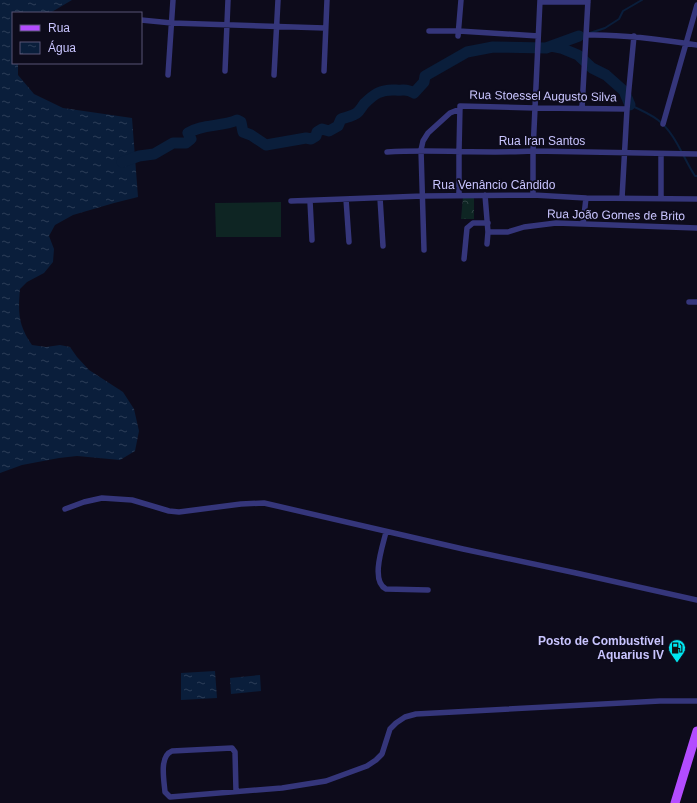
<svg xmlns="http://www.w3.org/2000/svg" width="697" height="803" viewBox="0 0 697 803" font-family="Arial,sans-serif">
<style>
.grass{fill:#0e2523}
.park{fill:url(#park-crowns)}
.water{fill:url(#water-ripples)}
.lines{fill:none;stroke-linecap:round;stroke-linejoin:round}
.stream{stroke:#0a1e3b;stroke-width:2}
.river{stroke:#0a1e3b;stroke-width:11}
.street{stroke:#35367b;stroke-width:5.5}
.primary{stroke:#b34cff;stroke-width:9}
.labels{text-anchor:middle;stroke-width:3.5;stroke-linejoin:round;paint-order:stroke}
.street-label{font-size:12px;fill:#c9c5ff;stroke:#0d0b1b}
.poi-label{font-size:12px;font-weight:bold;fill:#c9c5ff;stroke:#0d0b1b;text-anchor:end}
</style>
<defs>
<pattern id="park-crowns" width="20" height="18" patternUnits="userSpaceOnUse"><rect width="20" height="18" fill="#0e2523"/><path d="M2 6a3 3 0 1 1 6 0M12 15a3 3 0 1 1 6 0" fill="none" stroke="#304344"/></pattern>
<pattern id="water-ripples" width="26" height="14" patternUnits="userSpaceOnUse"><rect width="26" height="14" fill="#0a1e3b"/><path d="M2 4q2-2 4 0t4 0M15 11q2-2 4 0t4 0" fill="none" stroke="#2c3d58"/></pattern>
</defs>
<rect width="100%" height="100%" fill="#0d0b1b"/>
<!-- grass -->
<path class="grass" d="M281 202V237H216L215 203Z"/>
<!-- park -->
<path class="park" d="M463 197H474V219H461Z"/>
<!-- water -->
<path class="water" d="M0 0H72L50 13H13V63H18V75L34 94 63 108 132 118 138 197 114 203 73 215 55 225 49 236 54 249 53 262 44 273 27 282 20 289C18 312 18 325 32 345L46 347 60 345 70 347 77 357 89 370 123 392 134 409 139 431 135 451 120 460 77 456 59 458 22 465 0 473Z
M215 671 217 698 181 700V673Z
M260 675 261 691 231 694 230 678Z"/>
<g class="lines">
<!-- stream -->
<path class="stream" d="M590 33 605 28 619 19 623 11 642 0
M579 36 585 34
M630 105C639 109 650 114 658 120 676 134 683 158 695 176H697"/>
<!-- river -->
<path class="river" d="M551 46 561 48 578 55 592 68 606 75 624 91 630 105
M122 162 139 156 154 154 173 143H186L191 139 188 133C202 124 221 127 237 120L241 122 243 132 251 135 266 145 306 138 311 139 316 136 317 132 322 129 329 131 338 126 341 119C347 117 354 116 358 112 360 110 362 107 364 104 374 94 381 89 396 90 405 91 405 88 414 93L424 82 425 76 467 52 493 47 546 48 579 36"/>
<!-- street -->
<path class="street" d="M540 2H588
M141 20 172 23 325 28
M429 31H459L538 36
M587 35C624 34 660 39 697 45
M458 36 461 0
M225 71 228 0
M324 71 327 0
M168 75 173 0
M274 75 278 0
M582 108 588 0
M663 124 697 5
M387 152C436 149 485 154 533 151L697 154
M661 154V198
M459 195V151L460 106 535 108 627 109
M485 195 488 232 487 244
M533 195V151L540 0
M380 198 383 246
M622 198 627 109 634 36
M346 199 349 242
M291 201 423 196 533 195 586 198 697 199
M310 201 312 240
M583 224 586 198
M488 232H508L524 227 556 223 697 228
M424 250 421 150 423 141 428 133 450 113 460 109
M464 259 467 228 473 223H488
M689 302H697
M65 509 84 502 102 498 132 500 169 511 179 512 241 504 264 503 463 549 576 573 697 600
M386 532C383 545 370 581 386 589L428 590
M236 791 235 752 232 748 172 751C159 756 164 780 165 792L170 797 282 788 326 781 367 766 376 760 382 754 390 729 396 723 405 717 416 714 660 701H697"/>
<!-- primary -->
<path class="primary" d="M675 803 697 731"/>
</g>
<!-- icons -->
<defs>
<g id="fuel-pin" transform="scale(0.9)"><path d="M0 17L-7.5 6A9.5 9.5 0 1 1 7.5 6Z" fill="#00e5f0" stroke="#0d0b1b"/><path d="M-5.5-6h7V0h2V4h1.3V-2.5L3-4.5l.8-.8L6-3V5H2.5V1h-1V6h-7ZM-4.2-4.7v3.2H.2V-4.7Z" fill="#111"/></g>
</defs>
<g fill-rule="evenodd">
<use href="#fuel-pin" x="677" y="648"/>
</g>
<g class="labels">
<!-- street labels -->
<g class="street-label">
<text transform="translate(543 96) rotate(1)" y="4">Rua Stoessel Augusto Silva</text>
<text x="542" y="145">Rua Iran Santos</text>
<text x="494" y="189">Rua Venâncio Cândido</text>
<text transform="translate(616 215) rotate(1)" y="4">Rua João Gomes de Brito</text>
</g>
<!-- poi labels -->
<g class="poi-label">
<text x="664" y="645">Posto de Combustível<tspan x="664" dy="14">Aquarius IV</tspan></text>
</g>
</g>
<!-- legend -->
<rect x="12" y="12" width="130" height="52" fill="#0d0b1b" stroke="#585576"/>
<rect x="20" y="25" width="20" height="6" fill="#b34cff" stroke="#585576"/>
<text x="48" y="32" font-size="12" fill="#c9c5ff">Rua</text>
<rect x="20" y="42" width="20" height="12" fill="url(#water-ripples)" stroke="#585576"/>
<text x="48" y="52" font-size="12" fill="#c9c5ff">Água</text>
</svg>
